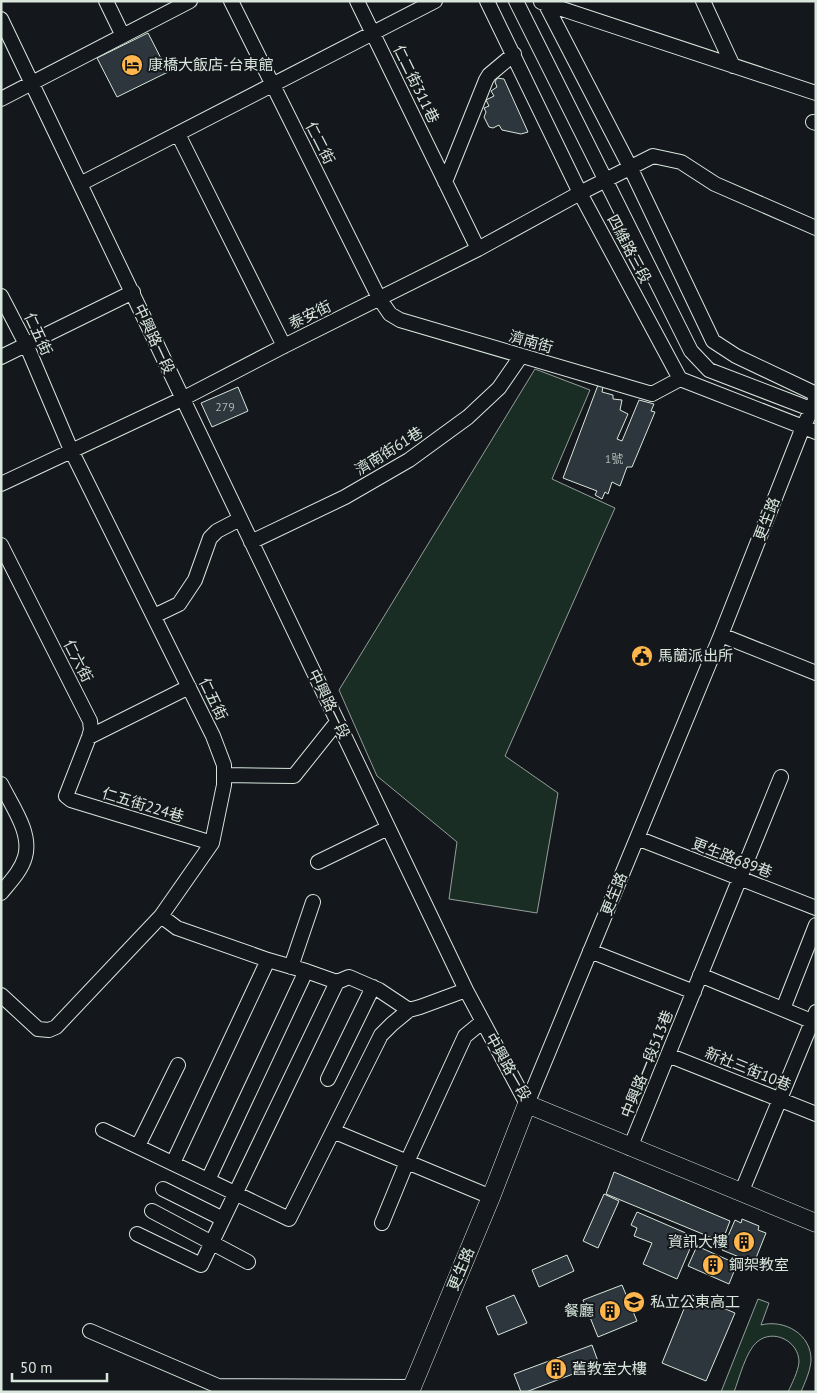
<svg xmlns="http://www.w3.org/2000/svg" width="817" height="1393" viewBox="0 0 817 1393" font-family="'PT Sans','Noto Sans TC',sans-serif">
<style>
.green{fill:#1a2d24;stroke:#939e99}
.building{fill:#2c363c;stroke:#d8e6dc}
.lines{fill:none;stroke-linecap:round;stroke-linejoin:round}
.minor-casing{stroke:#d8e6dc;stroke-width:16}
.major-casing{stroke:#d8e6dc;stroke-width:19}
.minor{stroke:#14181c;stroke-width:14}
.major{stroke:#14181c;stroke-width:18}
.labels{text-anchor:middle;stroke-width:4;stroke-linejoin:round;paint-order:stroke}
.number-label{font-size:12px;fill:#adbab4}
.poi-label{font-size:15px;fill:#d8e6dc;stroke:#14181c;text-anchor:start}
.street-label{font-size:15px;fill:#d8e6dc;stroke:#14181c}
</style>
<rect width="100%" height="100%" fill="#14181c"/>
<!-- green -->
<path class="green" d="M535 369 590 390 552 479 615 508 505 756 558 793 537 913 449 899 457 842 377 776 339 690Z
M758 1299 769 1303 761 1325C784 1319 812 1334 811 1361 810 1372 805 1382 801 1392H788C792 1383 798 1372 799 1362 799 1341 773 1328 757 1342 746 1351 739 1379 734 1392H721Z"/>
<!-- building -->
<path class="building" d="M148 33 168 72 117 97 97 58Z
M497 78 504 79 528 132 521 134 502 130 499 125 493 128 489 127 484 117 486 112 484 108 489 106 486 100 494 96 491 91 497 87 495 82Z
M598 385 603 387 602 392 613 395V399L622 400 620 410 628 414 617 439 622 441 639 400 654 404 651 411 655 412 632 467H627L620 486 612 482 608 494 605 492 602 499 595 495 597 491 563 478Z
M238 387 248 411 212 427 201 403Z
M614 1172 730 1221 722 1242 606 1194Z
M604 1194 619 1201 598 1248 583 1241Z
M637 1212 695 1237 677 1279 643 1264 652 1243 634 1236 637 1228 631 1225Z
M742 1219 759 1226 758 1230 766 1233 754 1263 722 1250 735 1220 741 1223Z
M697 1246 737 1264 729 1284 688 1266Z
M567 1255 574 1271 539 1287 532 1270Z
M622 1285 637 1321 598 1337 583 1300Z
M690 1294 735 1313 706 1381 662 1363Z
M514 1295 527 1323 498 1335 486 1307Z
M592 1345 599 1364 526 1392H521L514 1374Z"/>
<g class="lines">
<!-- minor casing -->
<g class="minor-casing">
<path id="minor" d="M106 1 123 36
M231 1 379 298 390 314 400 320 652 394 680 379
M357 1 478 249
M487 1 580 193 680 379 816 432
M516 1 691 351 709 370 816 411
M544 1 630 167 713 341 736 356 816 394
M703 1 733 66
M541 2 816 93
M1 19 466 990 527 1104
M1 99 190 1
M813 122 816 123
M178 134 284 346
M445 182 486 80 489 75 514 54
M80 184 435 1
M1 296 26 344 71 450 213 736 224 765V785L212 843 161 916 56 1027 49 1030 38 1029 1 995
M1 357 133 292
M1 484 182 399 284 346 478 249 580 193 653 156 681 162 715 184 816 228
M251 542 345 497 409 460 468 417 499 388 521 356
M1 545 90 721 91 730 89 737 66 796 71 800 212 843
M154 616 179 604 195 580 210 538 217 531 240 519
M721 635 816 673
M89 737 189 687
M224 775 294 776 337 722
M1 784C12 806 32 833 25 857 21 871 10 882 1 893
M637 838 816 908
M318 862 388 828
M161 916 177 928 268 960 306 971 337 982 349 977 379 990 409 1010 420 1007 466 990
M590 951 694 992
M291 967 313 902
M700 975 816 1023
M783 1009 816 925
M668 1055 816 1114
M328 1079 373 987
M527 1104 721 635 803 427 812 409 816 396
M103 1130 289 1219 381 1035 392 1024 409 1010
M333 1131 491 1197
M138 1146 178 1065
M630 1148 781 777
M173 1163 268 960
M208 1180 306 971
M163 1189 223 1219
M741 1193 816 1012
M152 1211 248 1262
M382 1223 407 1162 465 1036 482 1022
M137 1234 201 1265 337 982
M90 1331 218 1386 412 1387"/>
</g>
<!-- major casing -->
<g class="major-casing">
<path id="major" d="M410 1392 491 1197 527 1104 816 1223"/>
</g>
<!-- minor -->
<use href="#minor" class="minor"/>
<!-- major -->
<use href="#major" class="major"/>
</g>
<!-- icons -->
<defs>
<g id="hotel-disc" transform="scale(1.125)"><circle r="9.5" fill="#ffb74d" stroke="#14181c"/><path d="M-6-4.5h1.5V1H6V5H4.5V3h-9V5H-6ZM-4 0a1.8 1.8 0 1 1 3.6 0ZM.5 0V-2.5h3Q6-2.5 6 0Z" fill="#111"/></g>
<g id="civic-disc" transform="scale(1.125)"><circle r="9.5" fill="#ffb74d" stroke="#14181c"/><path d="M-.6-6.5H3V-4.5H.6V-3L4-1V1h2V6H-6V1h2V-1L-.6-3ZM-1.2 2.5V6h2.4V2.5Z" fill="#111"/></g>
<g id="building-disc" transform="scale(1.125)"><circle r="9.5" fill="#ffb74d" stroke="#14181c"/><path d="M-4-6H4V6H1V3H-1V6H-4ZM-2.5-4.3h1.7v1.8h-1.7ZM.8-4.3h1.7v1.8H.8ZM-2.5-1h1.7V.8h-1.7ZM.8-1h1.7V.8H.8Z" fill="#111"/></g>
<g id="school-disc" transform="scale(1.125)"><circle r="9.5" fill="#ffb74d" stroke="#14181c"/><path d="M0-5L7-2L0 1L-7-2ZM-4 1L0 2.5L4 1V4Q0 6-4 4Z" fill="#111"/></g>
</defs>
<g fill-rule="evenodd">
<use href="#hotel-disc" x="132" y="65"/>
<use href="#civic-disc" x="642" y="656"/>
<use href="#building-disc" x="744" y="1242"/>
<use href="#building-disc" x="713" y="1265"/>
<use href="#school-disc" x="634" y="1302"/>
<use href="#building-disc" x="610" y="1311"/>
<use href="#building-disc" x="556" y="1369"/>
</g>
<g class="labels">
<!-- number labels -->
<g class="number-label">
<text x="225" y="411">279</text>
<text x="614" y="463">1號</text>
</g>
<!-- poi labels -->
<g class="poi-label">
<text x="148" y="70">康橋大飯店-台東館</text>
<text x="658" y="661">馬蘭派出所</text>
<text x="728" y="1247" text-anchor="end">資訊大樓</text>
<text x="729" y="1270">鋼架教室</text>
<text x="650" y="1307">私立公東高工</text>
<text x="594" y="1316" text-anchor="end">餐廳</text>
<text x="572" y="1374">舊教室大樓</text>
</g>
<!-- street labels -->
<g class="street-label">
<text transform="translate(416 84) rotate(64)" y="5">仁二街311巷</text>
<text transform="translate(320 143) rotate(63)" y="5">仁二街</text>
<text transform="translate(629 249) rotate(62)" y="5">四維路三段</text>
<text transform="translate(310 315) rotate(-26)" y="5">泰安街</text>
<text transform="translate(38 334) rotate(65)" y="5">仁五街</text>
<text transform="translate(154 339) rotate(65)" y="5">中興路一段</text>
<text transform="translate(531 342) rotate(16)" y="5">濟南街</text>
<text transform="translate(389 451) rotate(-32)" y="5">濟南街61巷</text>
<text transform="translate(767 519) rotate(-69)" y="5">更生路</text>
<text transform="translate(78 661) rotate(63)" y="5">仁六街</text>
<text transform="translate(213 699) rotate(64)" y="5">仁五街</text>
<text transform="translate(329 704) rotate(64)" y="5">中興路一段</text>
<text transform="translate(143 805) rotate(17)" y="5">仁五街224巷</text>
<text transform="translate(732 858) rotate(21)" y="5">更生路689巷</text>
<text transform="translate(614 894) rotate(-68)" y="5">更生路</text>
<text transform="translate(647 1064) rotate(-68)" y="5">中興路一段513巷</text>
<text transform="translate(508 1067) rotate(60)" y="5">中興路一段</text>
<text transform="translate(748 1069) rotate(22)" y="5">新社三街10巷</text>
<text transform="translate(461 1269) rotate(-67)" y="5">更生路</text>
</g>
</g>
<!-- border -->
<rect width="817" height="1393" fill="none" stroke="#d8e6dc" stroke-width="5"/>
<!-- scale -->
<path d="M12 1373v8h95v-8" fill="none" stroke="#d8e6dc" stroke-width="2.5"/>
<text x="20" y="1373" font-size="15" fill="#d8e6dc" stroke="#14181c" stroke-width="4" paint-order="stroke">50 m</text>
</svg>
